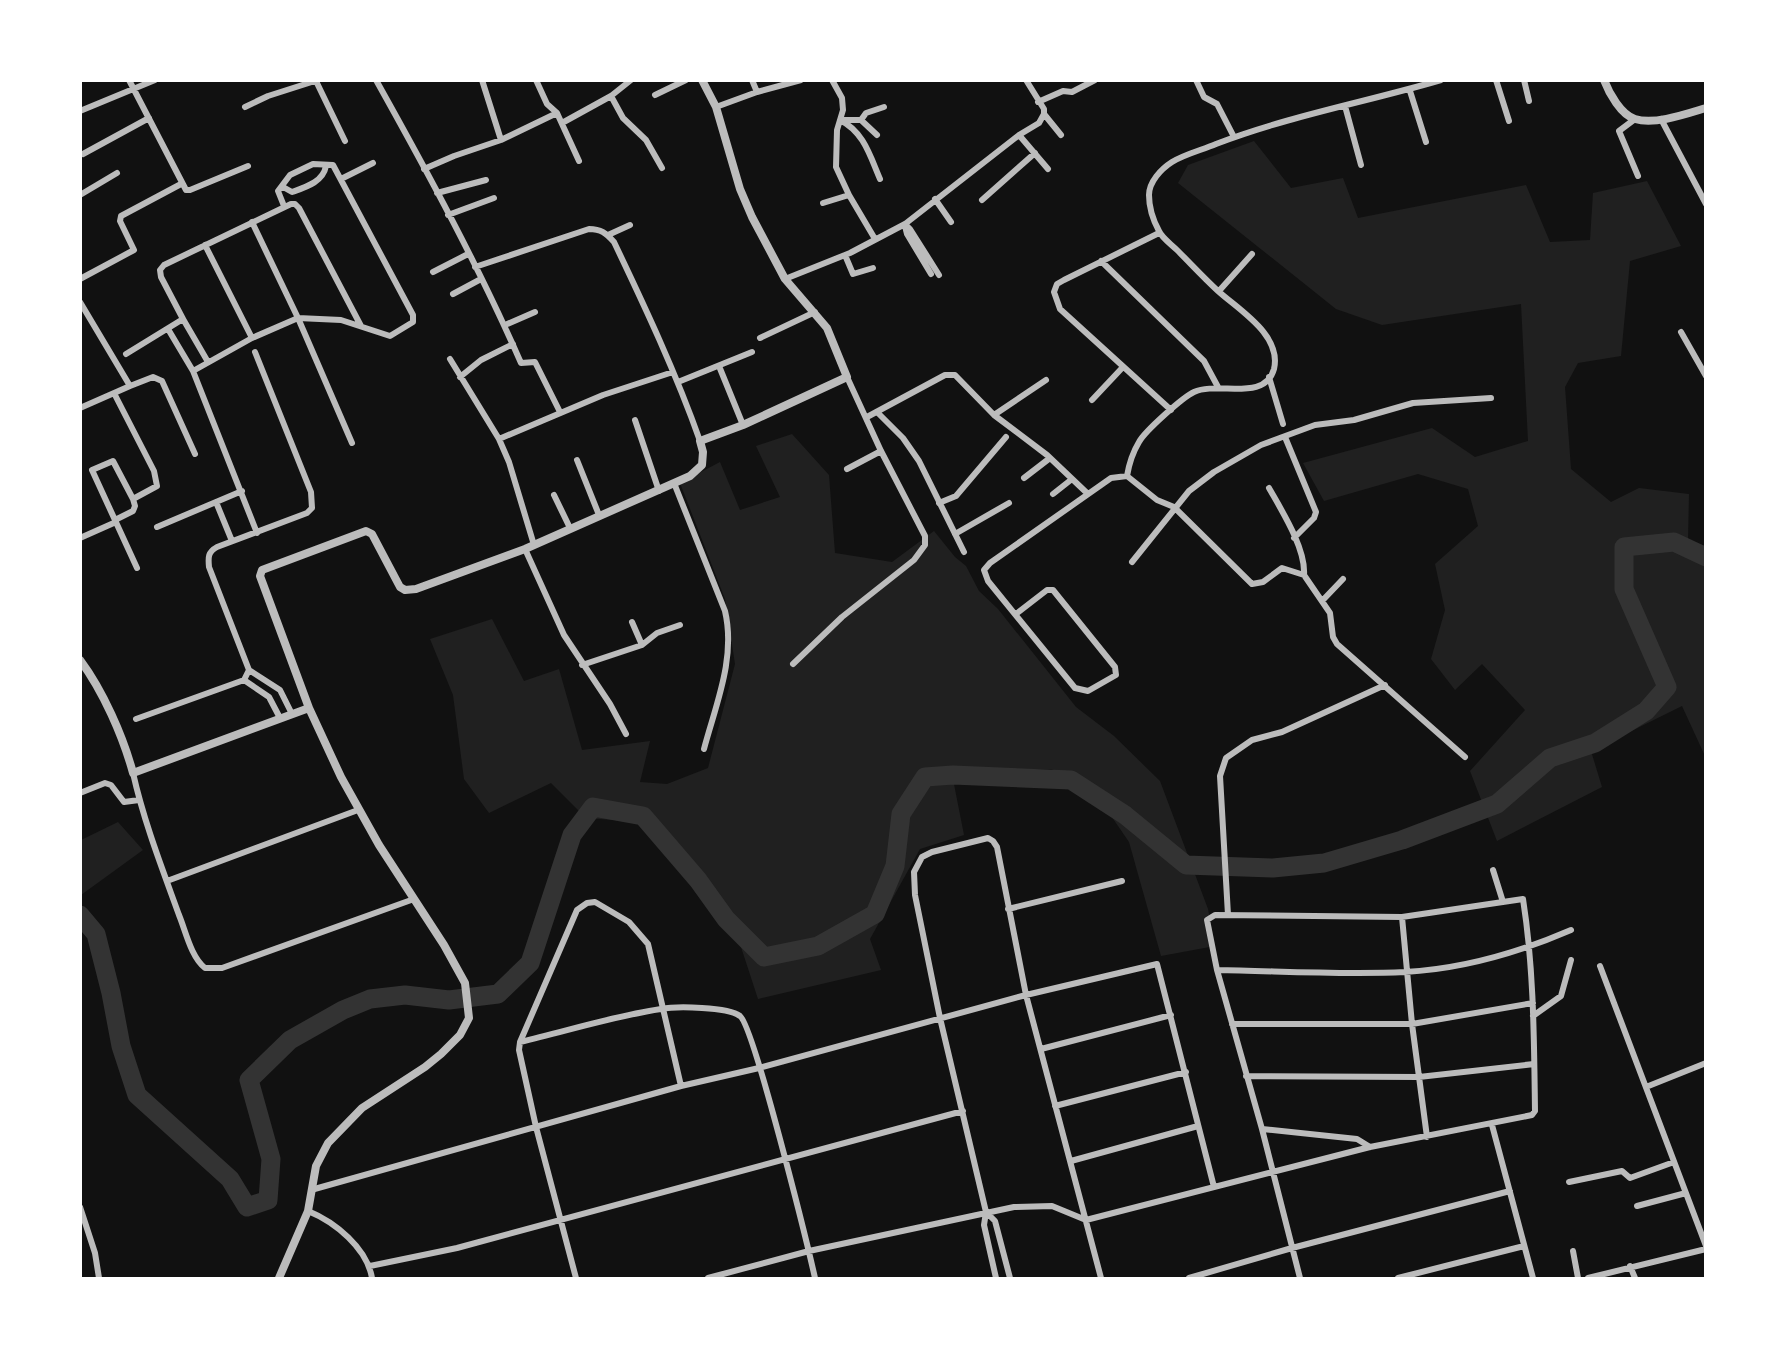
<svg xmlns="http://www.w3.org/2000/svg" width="1786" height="1359" viewBox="0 0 1786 1359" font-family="Lato,sans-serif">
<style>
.green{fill:#202020}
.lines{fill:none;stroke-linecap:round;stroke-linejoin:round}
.river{stroke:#333;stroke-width:19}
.minor{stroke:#bcbcbc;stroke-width:6}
.tertiary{stroke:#bcbcbc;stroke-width:8}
</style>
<rect width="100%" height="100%" fill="#111"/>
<!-- green -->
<path class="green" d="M1254 141 1291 188 1343 178 1358 218 1526 185 1550 242 1590 240 1593 193 1647 181 1681 246 1630 261 1621 356 1578 363 1565 387 1571 469 1611 502 1639 488 1689 494 1688 540 1705 546V756L1682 706 1591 751 1602 787 1497 841 1470 771 1525 710 1482 664 1455 690 1431 659 1445 610 1435 564 1478 526 1468 489 1418 474 1324 501 1303 463 1432 428 1475 457 1528 441 1521 304 1382 325 1336 309 1178 183 1188 165Z
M792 434 829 475 835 553 892 562 934 531 955 557 966 566 979 591 998 609 1076 707 1114 736 1160 781 1208 909 1215 946 1161 956 1129 842 1090 785 1051 769H951L964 835 920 849 870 939 881 970 758 999 741 947 695 878 642 822 586 818 551 783 489 813 464 779 453 695 430 639 492 619 524 681 559 669 582 750 650 741 640 782 667 784 708 768 735 664 725 599 680 483 720 462 740 510 780 497 756 446Z
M118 822 143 850 81 895V840Z"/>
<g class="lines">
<!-- river -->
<path class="river" d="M80 915 96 934 111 993 121 1046 137 1095 230 1179 247 1207 268 1200 271 1159 249 1080 290 1040 343 1010 370 999 405 995 449 1000 498 994 530 963 572 835 593 807 643 816 698 880 726 919 764 957 818 946 875 914 895 866 901 814 925 777 953 775 1071 780 1125 815 1186 865 1273 868 1324 863 1402 840 1497 804 1550 758 1595 743 1646 711 1667 687 1624 589V547L1674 542 1706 557"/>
<!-- minor -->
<path class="minor" d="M129 80 186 190H190L248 166
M376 80C428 173 479 267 521 363L535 362 560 412
M482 80 501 140
M536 80 547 104 557 113 579 161
M752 80 757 92
M832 80 842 98 843 110 837 130 836 167 849 195 875 239
M1026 80 1044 109V114L1061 135
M1196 80 1204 97 1217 104 1234 137
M1496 80 1509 121
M1524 80 1529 101
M316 81 345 141
M1410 91 1426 142
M655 95 686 80
M611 96 623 118 646 140 662 168
M1038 102 1063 91 1072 92 1095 80
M1345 106 1361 165
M245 107 268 96 318 80
M716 107 757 92 801 80
M80 111 155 80
M1635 119 1619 131 1638 176
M1661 119 1706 204
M840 120C864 132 870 156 880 179
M843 120H861L877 135
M861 120 866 113 884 107
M562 123 611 96 631 80
M1019 135 1048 169
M83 154 149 118
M424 169 454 156 501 140 557 113
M341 179 373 163
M283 187 292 192C306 187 323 182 326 166
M437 193 486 180
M80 195 117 173
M935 199 951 222
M982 200 1035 153
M823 203 849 195
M448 215 494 198
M252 222 298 318 352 443
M905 224 910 229 939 275
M905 226 907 234 931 274
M1159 233 1064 280 1057 284 1054 292 1060 309 1171 410
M608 235 630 225
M205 245 252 338
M845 255 853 274 873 268
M1101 261 1204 361 1218 387
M475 267 589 229C601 229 606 233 614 242 645 307 676 373 700 441
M433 272 468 254
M80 279 134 250 120 221 121 216 181 184
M785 279 850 253 905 224 1019 135 1039 123 1044 114
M1219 291 1252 254
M453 294 481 279
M80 302 130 386 153 377 162 381 195 454
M183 319 208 362
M505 325 535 312
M168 329 193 371 257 533
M1681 332 1706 376
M760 338 815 312
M126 354 183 319 161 277 160 270 164 265 291 204H295L299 208 361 326
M450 359 499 439 509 462 534 545
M719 366 743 425
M193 371 252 338 298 318 341 320 390 336 413 322V315L333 165 313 164 290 175 278 191 284 206
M460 377 481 360 513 344
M1269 377 1283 424
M678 382 752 352
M115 395 154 471 157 486 133 499 113 461 92 470 137 568
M1092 400 1123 367
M80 408 130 386
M878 413 903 438 919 461 964 552
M994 415 1046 380
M867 417 945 375H955L994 415 1047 455 1088 494
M635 420 659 491
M1285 437 1316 512 1314 518 1294 538
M499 439 603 395 673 372
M577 460 599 515
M847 469 881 451
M1127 476C1129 464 1133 452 1139 442 1145 431 1183 397 1194 392 1218 381 1265 402 1274 369 1282 335 1239 310 1218 291 1204 278 1191 264 1177 250 1171 244 1162 238 1159 231 1153 220 1149 207 1149 195 1149 182 1161 169 1172 162 1185 154 1202 150 1216 144 1289 116 1366 102 1441 80
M1024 478 1050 458
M674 483 725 611C736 658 716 704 704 749
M1269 488C1282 511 1306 549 1304 575
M1053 494 1072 479
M554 495 570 528
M216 502 232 541
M939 503 956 496 1006 437
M115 520 133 511 135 506 133 499
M157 527 242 491
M955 534 1009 503
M80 538 116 522
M525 549 564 635 610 704 626 734
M1132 562 1189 491 1214 472 1261 445 1315 425 1354 420 1413 403 1491 398
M1322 601 1343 579
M1016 614 1047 590H1053L1115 667 1116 675 1088 691 1075 688 988 581 984 570 990 563 1111 478 1127 476 1157 500 1174 507 1252 584 1263 582 1282 568 1304 575 1330 613 1333 637 1337 644 1465 757
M632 622 642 645 657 633 680 625
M793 664 842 617 914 560 925 545V536L881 451 847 377
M582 665 642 645
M249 670 280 690 292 714
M244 680 269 697 280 718
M136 719 244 680 249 670 209 567C208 557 208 552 217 547L307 513 312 508 311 492 255 352
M133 773C144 822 162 868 179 915 186 932 191 957 205 968H222L414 899
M80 793 105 783 111 785 124 802 139 800
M1493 870 1503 902
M167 881 358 810
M1008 909 1122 881
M1228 915 1220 776 1226 758 1252 740 1282 732 1385 685
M1402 917 1412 1024 1427 1137
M1600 966 1706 1246
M1217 970C1280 971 1343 975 1405 972 1461 969 1520 952 1571 930
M1533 1016 1561 996 1571 960
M1232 1024H1412L1533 1003
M520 1042C567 1031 614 1016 661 1009 677 1006 728 1007 740 1016 754 1027 808 1247 815 1278
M1041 1049 1171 1015
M1246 1076 1419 1077 1534 1064
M1646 1087 1706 1063
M1055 1106 1186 1072
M1492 1125 1533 1278
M1262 1129 1357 1139 1370 1147
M1071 1161 1198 1126
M1569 1182 1622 1171 1630 1178 1674 1162
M311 1190 681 1086 759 1068 1026 995 1157 964 1214 1187
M1637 1206 1686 1193
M80 1207 95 1253 99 1278
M308 1211C335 1222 367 1248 372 1278
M986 1212 995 1221 1010 1278
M1573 1251 1578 1278
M370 1266 457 1248 963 1111
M1630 1266 1635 1278
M576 1278 536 1127 519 1050 520 1042 577 910 587 903 595 902 629 922 648 944 681 1086
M708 1278 809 1251 1014 1207 1052 1206 1086 1220 1370 1147 1532 1115 1535 1111C1534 1040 1534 969 1523 899L1402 917 1215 915 1207 920 1217 970 1262 1129 1300 1278
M996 1278 984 1225 986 1212 940 1018 915 895 914 872 922 857 932 852 988 838 993 841 997 847 1026 995 1101 1278
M1189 1278 1292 1248 1510 1191
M1398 1278 1524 1246
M1588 1278 1706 1249"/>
<!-- tertiary -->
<path class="tertiary" d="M1604 80C1609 93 1621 115 1635 119 1655 125 1686 114 1706 108
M80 660C103 691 123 736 133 773L309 708
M279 1278 308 1211 316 1166 328 1143 362 1108 425 1067 441 1054 460 1035 469 1018 465 983 444 945 379 845 341 777 309 708 263 584 260 576 262 570 366 531 372 534 400 587 405 590 416 589 525 549 690 476 702 465 703 452 700 441 743 425 847 377 827 328 785 279 752 217 740 189 716 107 702 80"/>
</g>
<!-- border -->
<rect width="1786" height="1359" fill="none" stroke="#ffffff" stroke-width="164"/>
</svg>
